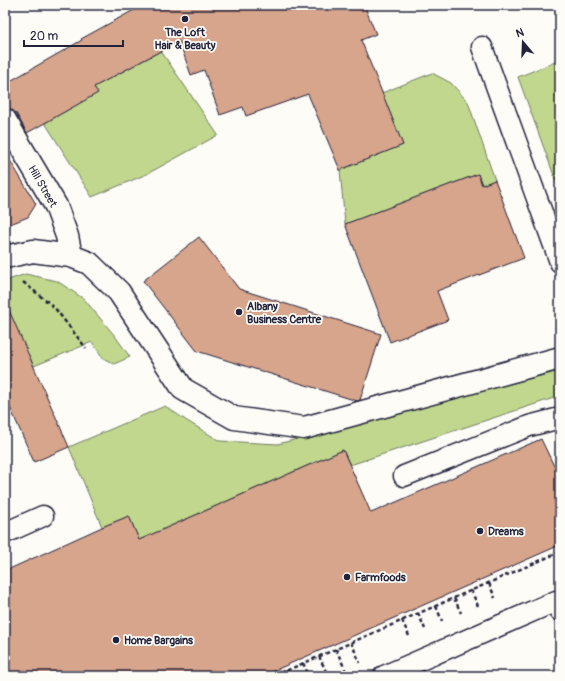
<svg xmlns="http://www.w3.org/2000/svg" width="565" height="681" viewBox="0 0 565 681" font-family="Pangolin,sans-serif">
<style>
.green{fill:#c0d78d;stroke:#717c64}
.building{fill:#d7a48c;stroke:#22223b}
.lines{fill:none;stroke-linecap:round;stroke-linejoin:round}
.lane-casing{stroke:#22223b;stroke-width:23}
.street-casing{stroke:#22223b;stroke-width:25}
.path{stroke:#22223b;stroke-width:2.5;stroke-dasharray:4 3;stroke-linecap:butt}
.lane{stroke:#fdfcf7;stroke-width:20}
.street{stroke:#fdfcf7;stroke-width:22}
.poi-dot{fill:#22223b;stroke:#fdfcf7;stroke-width:1.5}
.labels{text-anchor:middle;stroke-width:3.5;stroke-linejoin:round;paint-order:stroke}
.poi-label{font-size:11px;font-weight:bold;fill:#22223b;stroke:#fdfcf7;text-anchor:start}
.street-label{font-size:11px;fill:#22223b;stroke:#fdfcf7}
</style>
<rect width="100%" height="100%" fill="#fdfcf7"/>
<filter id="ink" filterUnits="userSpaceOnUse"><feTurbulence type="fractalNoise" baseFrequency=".025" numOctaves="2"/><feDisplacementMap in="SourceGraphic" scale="8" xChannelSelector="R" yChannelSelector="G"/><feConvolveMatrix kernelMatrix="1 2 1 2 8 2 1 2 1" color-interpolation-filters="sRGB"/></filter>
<g filter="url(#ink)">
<!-- green -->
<path class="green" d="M161 51 218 135 147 174 92 197 45 123 97 93 94 87Z
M560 60V192L518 77Z
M432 73 451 83 468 102 495 180 482 185 478 174 345 224 340 170 403 145 382 93Z
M26 274 57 281 84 299 115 336 130 357 114 364 103 358 92 342 34 366 29 355 12 362 5 301V281Z
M560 371V396L350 465 343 450 139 540 129 516 102 527 69 447 165 406 187 421 220 441 278 444Z"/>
<!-- building -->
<path class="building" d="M143 5H364L376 34 361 40 403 145 340 170 308 94 246 116 243 107 220 115 204 70 191 75 179 41 94 87 98 93 27 133 16 113 11 109 5 108V84L82 40 81 39Z
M5 152 36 204 28 217 5 226Z
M478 174 482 185 495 180 524 258 437 291 448 320 390 342 345 224Z
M199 237 239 289 381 334 360 400 357 401 197 351 143 281Z
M5 301 69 447 34 462 5 396Z
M541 439 554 466 560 464V545L262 676H5V571L102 527 129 516 139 540 343 450 371 513Z"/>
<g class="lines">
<!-- lane casing -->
<g class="lane-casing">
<path id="lane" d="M482 47 560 262
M404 476 529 426 560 418
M5 533 43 516
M384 676 556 601 560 611"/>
</g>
<!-- street casing -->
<g class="street-casing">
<path id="street" d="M5 120 56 206 67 236 71 256
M5 257 33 251 71 256 89 263 119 292 183 389 234 418 304 428 560 358"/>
</g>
<!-- path -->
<path class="path" d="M23 282 54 307 86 348
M489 583 495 598
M471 590 478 606
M454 598 461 613
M436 606 442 621
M418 613 425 629
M402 620 409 636
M351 642 360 663
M336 649 348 676
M319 656 328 676
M303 663 309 676
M287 670 290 676
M274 676 560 552"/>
<!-- lane -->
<use href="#lane" class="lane"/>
<!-- street -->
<use href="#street" class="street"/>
</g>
</g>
<!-- markers -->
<g class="poi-dot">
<circle cx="185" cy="19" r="4"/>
<circle cx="239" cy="312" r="4"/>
<circle cx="480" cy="531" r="4"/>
<circle cx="347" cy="577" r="4"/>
<circle cx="116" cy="640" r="4"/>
</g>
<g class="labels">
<!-- poi labels -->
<g class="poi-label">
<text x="185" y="36" text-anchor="middle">The Loft<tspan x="185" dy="13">Hair &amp; Beauty</tspan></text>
<text x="247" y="310">Albany<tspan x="247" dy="13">Business Centre</tspan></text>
<text x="488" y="535">Dreams</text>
<text x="355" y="581">Farmfoods</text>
<text x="124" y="644">Home Bargains</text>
</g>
<!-- street labels -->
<g class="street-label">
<text transform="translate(43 186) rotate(60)" y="4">Hill Street</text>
</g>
</g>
<!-- margin -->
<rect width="565" height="681" fill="none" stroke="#fdfcf7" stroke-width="20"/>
<rect x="10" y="10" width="545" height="661" fill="none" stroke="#22223b" stroke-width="1.5" filter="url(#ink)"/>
<!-- north arrow -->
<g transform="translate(523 42) rotate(341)" stroke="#fdfcf7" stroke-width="3" paint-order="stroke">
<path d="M0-3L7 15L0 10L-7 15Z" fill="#22223b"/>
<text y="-6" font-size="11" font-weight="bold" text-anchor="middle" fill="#22223b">N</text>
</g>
<!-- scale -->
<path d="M24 40v6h99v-6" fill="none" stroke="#22223b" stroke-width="2"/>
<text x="30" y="40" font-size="12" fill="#22223b" stroke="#fdfcf7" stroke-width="3" paint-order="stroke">20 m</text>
</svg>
